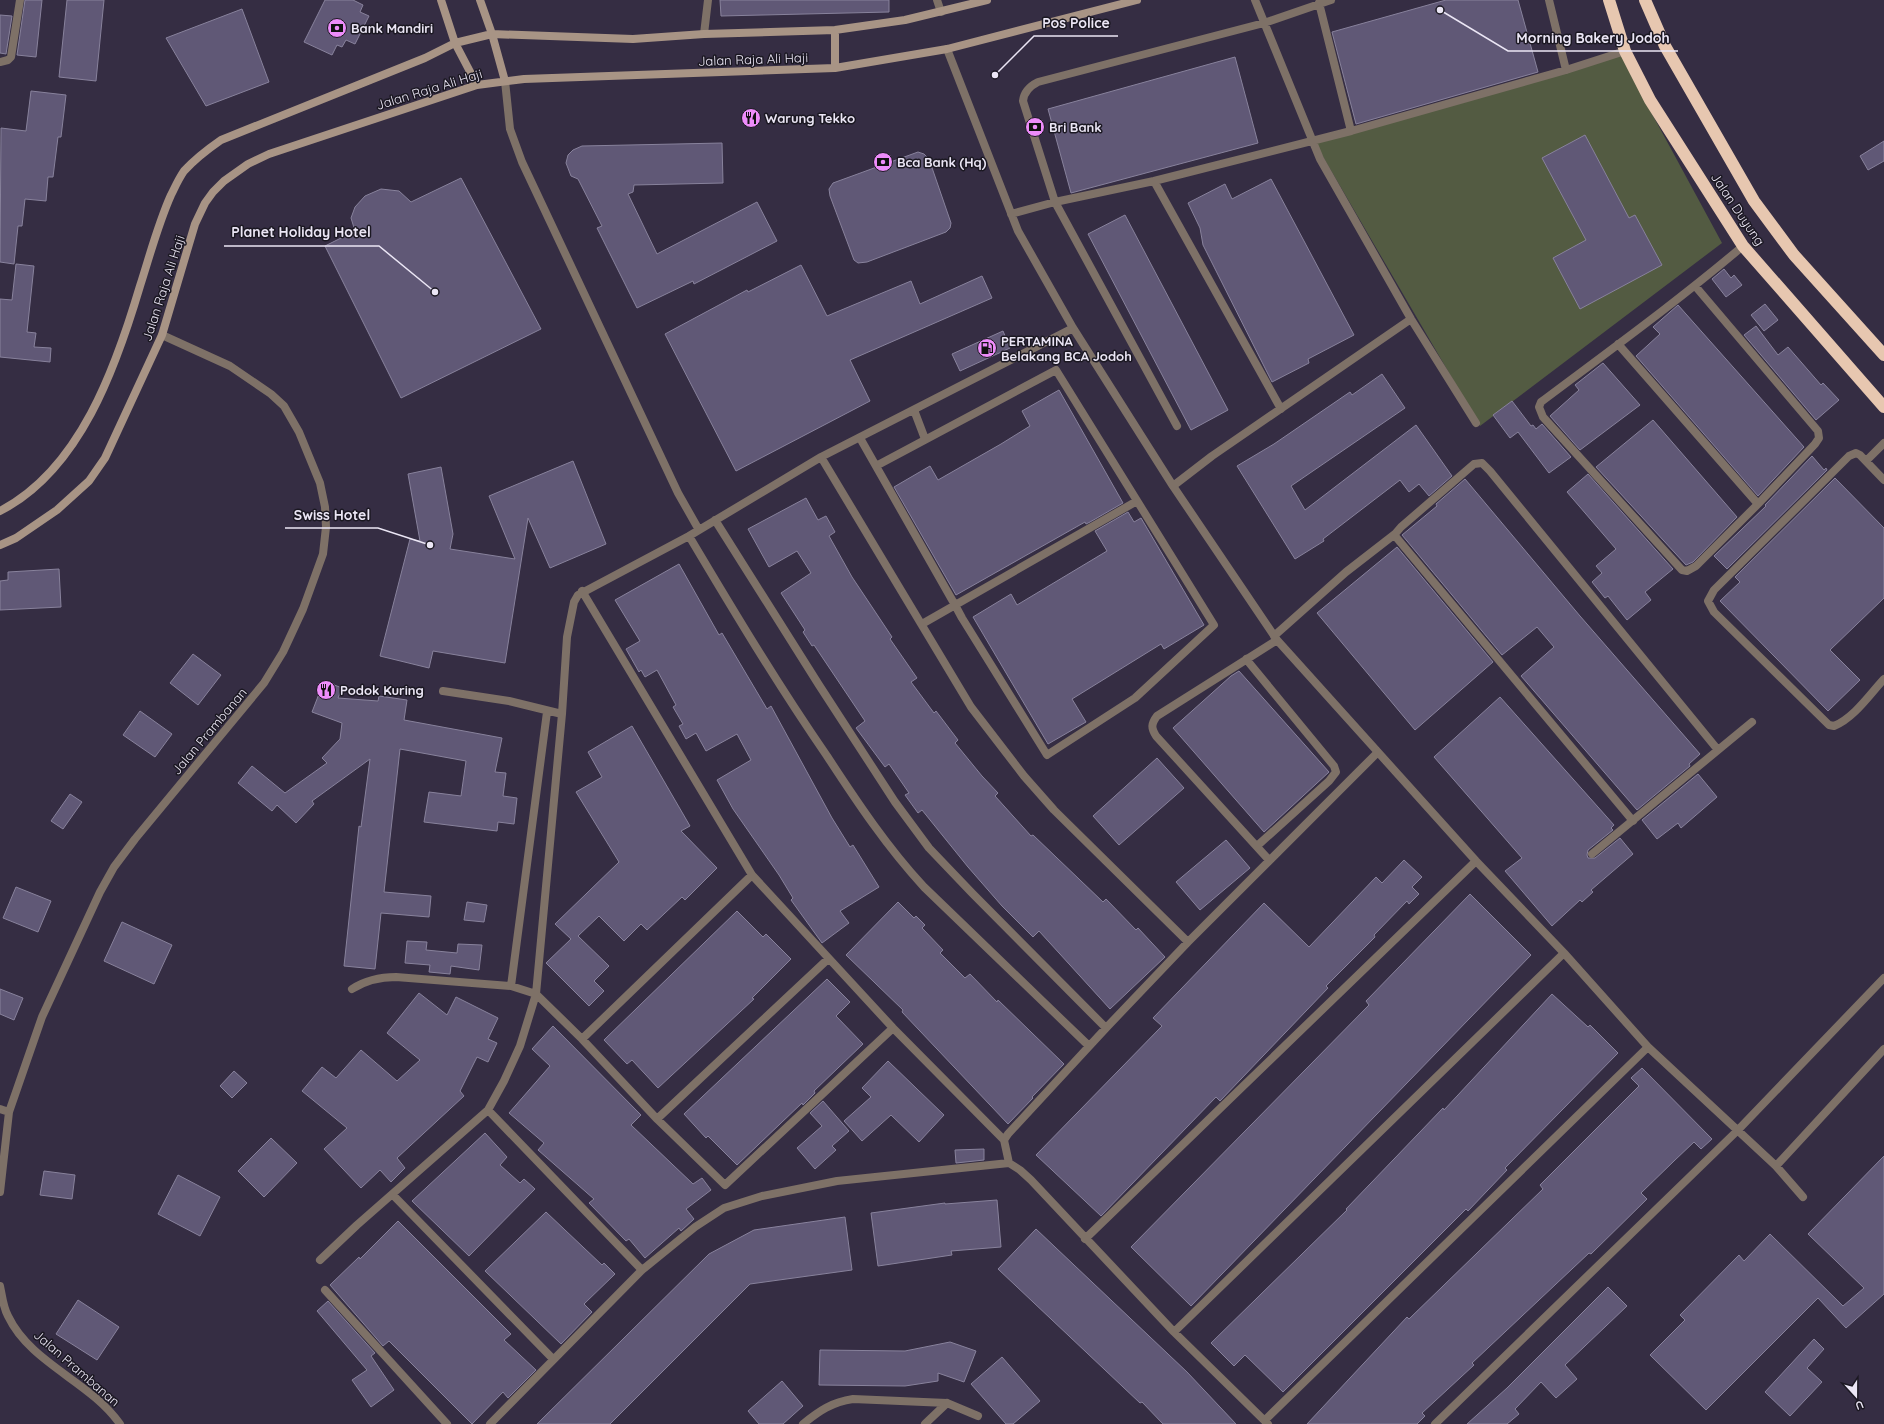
<svg xmlns="http://www.w3.org/2000/svg" width="1884" height="1424" viewBox="0 0 1884 1424" font-family="Quicksand,sans-serif">
<style>
.green{fill:#535b42}
.building{fill:#605876;stroke:#88829c}
.lines{fill:none;stroke-linecap:round;stroke-linejoin:round}
.street{stroke:#7e7167;stroke-width:8}
.secondary{stroke:#a89485;stroke-width:8}
.highway{stroke:#e7c7b0;stroke-width:12}
.labels{text-anchor:middle;stroke-width:3;stroke-linejoin:round;paint-order:stroke}
.poi-label{font-size:13px;font-weight:bold;fill:#ebe6f5;stroke:#1b1822;text-anchor:start}
.street-label{font-size:13px;fill:#ebe6f5;stroke:#1b1822}
.leader{fill:none;stroke:#ebe6f5;stroke-width:1.5}
.callout-dot{fill:#ebe6f5;stroke:#1b1822;stroke-width:1.5}
.callout-label{font-size:14px;text-anchor:middle;font-weight:bold;fill:#ebe6f5;stroke:#1b1822;stroke-width:3;stroke-linejoin:round;paint-order:stroke}
</style>
<rect width="100%" height="100%" fill="#352d43"/>
<!-- green -->
<path class="green" d="M1623 54 1631 75 1722 243 1480 426 1315 143Z"/>
<!-- building -->
<path class="building" d="M25 0H42L36 57 17 55Z
M67 0H104L96 81 59 77Z
M325 0H353L363 5 360 12 369 16 355 44 346 40 342 47 337 45 332 55 304 42Z
M720 0H889V12L721 16Z
M1446 0H1518L1538 72 1356 124 1332 32Z
M242 9 269 82 206 106 166 38Z
M0 15 12 16 6 54 0 53Z
M1235 57 1258 143 1071 193 1048 109Z
M31 91 66 95 61 137H58L53 177H48L46 201 25 199 22 226H18L14 264 0 262 1 128 26 131Z
M1585 135 1629 218 1635 215 1662 265 1580 309 1553 258 1586 240 1542 158Z
M1884 141V161L1868 170 1860 156Z
M722 143 723 183 634 185 633 192 628 194 657 254 757 202 777 241 694 284 693 281 637 308 597 228 602 226 578 179 571 176 566 163 568 155 573 150 582 146Z
M918 152 924 154 929 159 951 223 950 228 946 232 867 262 858 263 854 260 830 196 829 189 833 183Z
M461 178 541 329 401 398 325 246 355 231 351 218 355 207 365 196 381 189 399 191 411 202Z
M1271 179 1354 335 1308 359 1309 363 1272 382 1203 245 1200 228 1188 203 1225 184 1232 199Z
M1125 215 1228 410 1191 430 1088 234Z
M16 264 34 266 27 332 36 333 34 347 51 348 50 362 0 357V299L12 300Z
M801 265 827 316 911 281 920 304 982 276 992 298 850 360 870 401 736 471 665 334 747 290 748 292Z
M1724 269 1731 278 1734 275 1742 285 1726 297 1712 279Z
M1765 304 1778 320 1764 331 1751 315Z
M1678 305 1804 447 1758 496 1636 356 1660 334 1653 327Z
M1756 326 1778 355 1788 347 1821 385 1823 383 1839 400 1816 420 1744 335Z
M1003 331 1010 348 960 371 952 354Z
M1603 363 1640 405 1580 450 1550 416 1579 390 1575 385Z
M1382 374 1405 408 1291 486 1305 510 1416 425 1452 476 1429 496 1419 484 1409 492 1400 480 1323 539 1324 541 1295 559 1237 466 1274 444 1350 392 1352 395Z
M1059 390 1123 503 1090 522 1086 524 1085 522 956 595 894 487 930 466 938 480 1001 444 1030 426 1022 411Z
M1512 401 1531 426 1533 425 1536 429 1542 424 1571 457 1549 473 1518 432 1510 438 1493 415Z
M1653 420 1737 517 1693 562 1686 565 1596 467Z
M1812 456 1824 470 1826 468 1827 470 1727 569 1714 556 1766 506 1765 505Z
M573 461 606 544 550 568 528 518 505 663 433 651 429 668 380 656 410 539 420 541 408 474 441 467 453 534 450 549 515 559 489 496Z
M1588 474 1673 569 1645 592 1651 600 1627 620 1608 596 1605 598 1592 582 1602 573 1596 566 1616 549 1567 492Z
M1835 478 1884 528V598L1830 650 1860 680 1828 711 1720 601 1740 582 1735 577Z
M1465 479 1580 616 1700 754 1689 764 1690 766 1637 810 1521 676 1554 647 1537 627 1502 655 1402 535 1437 506 1436 504Z
M806 498 818 520 826 516 835 532 829 536 852 577 892 637 890 639 917 678 911 682 934 713 936 711 958 740 955 743 982 776 998 793 995 796 1031 836 1033 835 1103 902 1106 899 1136 930 1138 928 1165 957 1110 1009 1039 931 1033 937 1002 906 968 867 922 810 918 813 905 795 909 793 889 764 885 767 856 728 865 721 814 645 812 646 803 632 805 630 781 593 811 573 797 551 769 567 748 529Z
M1128 512 1134 522 1141 518 1204 625 1164 649 1161 644 1072 699 1086 722 1048 744 973 617 1011 594 1017 605 1107 551 1095 531Z
M1397 547 1493 662 1415 730 1317 613Z
M679 564 719 635 722 633 767 709 771 706 832 818 850 847 853 845 879 887 840 911 849 923 822 943 791 900 793 898 779 875 733 809 717 780 751 760 737 734 706 751 696 733 686 739 679 726 683 724 673 707 676 705 657 670 645 677 641 670 639 672 626 649 640 641 615 600Z
M59 569 61 607 0 610V581L8 580V572Z
M193 654 221 675 198 705 170 683Z
M1239 671 1329 772 1264 832 1173 728 1231 676Z
M324 681 342 688 338 698 378 701 379 696 407 700 404 720 502 738 495 772 506 773 503 796 517 798 514 824 498 822 497 831 424 822 429 792 461 796 466 761 400 749 384 892 431 896 429 917 381 913 375 969 344 966 359 826 361 827 370 759 312 801 314 804 296 823 277 805 272 811 238 783 252 766 285 793 327 763 322 758 340 739 342 723 312 712Z
M1500 697 1614 825 1611 828 1613 830 1588 850 1587 855 1588 858H1595L1620 838 1633 854 1591 890 1593 892 1582 902 1580 900 1552 926 1505 871 1522 858 1434 757Z
M140 711 172 734 155 757 123 735Z
M632 726 690 826 681 831 717 868 685 900 682 897 647 930 641 924 624 941 599 916 578 936 609 966 594 981 604 991 589 1006 546 963 571 939 555 924 619 862 576 792 602 777 588 752Z
M1157 758 1184 788 1119 845 1093 816Z
M1698 774 1717 797 1681 828 1678 823 1657 839 1642 820Z
M70 794 82 802 63 829 51 821Z
M1226 840 1250 868 1200 910 1176 882Z
M1404 860 1422 877 1412 887 1419 894 1409 904 1407 901 1374 935 1375 937 1326 986 1328 988 1220 1101 1216 1097 1101 1216 1036 1155 1162 1026 1153 1018 1264 903 1309 947 1376 877 1382 883Z
M16 887 51 901 38 932 3 918Z
M1470 894 1531 955 1191 1306 1131 1247 1369 1005 1366 1001Z
M467 902 487 905 484 922 464 920Z
M898 902 914 918 916 916 925 925 922 928 943 950 940 953 965 978 970 974 997 1002 998 1000 1064 1064 1032 1097 1033 1098 1008 1124 902 1012 903 1010 846 955Z
M737 911 763 937 766 934 791 959 752 998 754 999 658 1088 632 1060 627 1064 604 1040Z
M122 922 172 945 154 984 104 961Z
M407 941 427 942 426 950 457 953 458 944 482 945 479 970 451 966 450 974 429 972 430 965 405 963Z
M827 979 850 1002 836 1016 863 1044 814 1091 815 1093 803 1105 802 1103 737 1165 708 1136 706 1138 684 1114Z
M0 989 23 998 14 1020 0 1014Z
M419 993 447 1015 456 997 498 1018 488 1039 497 1043 488 1062 477 1057 460 1091 464 1096 397 1158 405 1168 391 1182 380 1170 361 1188 324 1149 347 1128 302 1091 322 1067 336 1078 361 1050 397 1081 420 1060 387 1033Z
M1552 994 1588 1027 1590 1025 1618 1053 1505 1168 1507 1170 1468 1211 1466 1209 1283 1392 1245 1355 1234 1366 1211 1343 1347 1210 1346 1209 1443 1108 1444 1110Z
M553 1026 641 1115 631 1125 693 1184 702 1178 711 1190 686 1209 694 1219 681 1231 679 1228 645 1258 629 1239 626 1241 589 1203 594 1199 538 1150 544 1143 509 1113 550 1066 532 1049Z
M888 1061 944 1115 919 1142 891 1115 862 1141 844 1121 871 1097 862 1088Z
M1642 1068 1712 1139 1701 1149 1694 1142 1674 1161 1641 1193 1647 1199 1591 1254 1589 1253 1472 1363 1474 1365 1422 1413 1425 1416 1417 1424H1307L1407 1317 1409 1319 1543 1189 1540 1185 1639 1086 1631 1078Z
M234 1071 247 1083 232 1098 220 1086Z
M823 1101 849 1131 832 1146 836 1150 815 1169 797 1148 822 1126 810 1113Z
M485 1133 507 1157 500 1165 520 1183 524 1179 535 1189 469 1256 412 1201Z
M271 1138 297 1163 264 1197 238 1171Z
M984 1149V1160L956 1163 955 1150Z
M1884 1156V1294L1846 1328 1818 1298 1706 1410 1650 1355 1685 1320 1680 1315 1739 1255 1744 1261 1770 1234 1843 1306 1864 1288 1808 1234Z
M44 1171 75 1175 72 1199 40 1195Z
M178 1175 220 1197 200 1236 158 1214Z
M997 1200 1001 1247 951 1251 952 1255 878 1266 871 1213 945 1203V1204Z
M546 1212 602 1265 604 1263 615 1274 584 1304 592 1312 561 1344 485 1271Z
M845 1217 852 1270 750 1284 610 1424H537L709 1254 754 1230Z
M398 1221 511 1334 504 1340 536 1370 508 1398 503 1392 472 1424 389 1341 383 1346 330 1285 359 1257 360 1259Z
M1036 1229 1187 1372 1236 1424H1163L1142 1402 1140 1403 998 1269Z
M1608 1287 1627 1306 1565 1365 1577 1379 1556 1398 1541 1382 1515 1409 1519 1414 1507 1424H1467L1507 1388Z
M78 1300 119 1327 97 1360 56 1334Z
M328 1301 375 1353 371 1356 394 1390 371 1407 352 1380 367 1370 317 1311Z
M1814 1339 1824 1349 1807 1368 1822 1382 1790 1416 1765 1392Z
M950 1342 976 1351 964 1382 938 1373V1381L905 1386 819 1385 820 1350 905 1351Z
M1002 1357 1040 1401 1013 1424H1006L971 1384Z
M782 1381 803 1406 783 1424H759L748 1411Z"/>
<g class="lines">
<!-- street -->
<path class="street" d="M937 0 941 12
M1255 0 1320 159 1411 319 1476 423
M1549 0 1566 70
M1319 3 1351 131
M704 34 708 0
M947 49 1018 231 1073 328 1173 486 1277 640 1476 861 1564 953 1648 1047 1776 1166 1803 1197
M0 62 8 60 11 57 20 0
M505 81 510 129 522 162 678 493 699 530
M1154 181 1281 409
M1011 214 1055 202 1154 181 1351 131 1566 70 1625 51
M1696 287 1818 431 1819 438 1815 444 1758 504
M1618 344 1758 504 1696 566 1687 571 1682 570 1543 417 1539 407 1541 402C1609 351 1678 301 1743 246
M914 410 925 439
M1177 426 1055 202 1023 101C1024 91 1030 86 1038 82L1264 23 1331 0
M860 438 955 605 962 618 1047 755 1135 698 1214 625 1056 370 876 466
M821 457 971 707 1024 776 1054 810 1188 942
M1866 461 1884 443
M1884 480 1860 455 1856 453 1849 456 1714 590 1708 601 1714 612 1829 725 1834 726C1854 718 1870 694 1884 679
M1173 486 1212 456 1411 319
M715 520 819 685 895 802 929 848 972 893 1106 1028
M689 536C733 610 778 685 827 756 857 802 887 847 924 887L1089 1046
M582 591 752 875 893 1028 1004 1140
M922 624 1137 501
M1274 636 1346 572 1395 534
M1246 659 1334 766 1336 772 1329 781 1257 846
M443 691 509 701 562 714
M1633 821 1396 537 1395 534 1401 527 1474 464 1482 463 1490 471 1718 750
M1592 854 1752 722
M1269 860 1156 736C1151 728 1151 724 1157 716L1277 640
M511 986 547 712
M352 989C366 980 379 977 396 977L511 986 536 994 582 1039 657 1119 725 1185 893 1028
M582 1039 752 875
M0 1109 9 1112
M488 1110 642 1270
M657 1119 828 959
M1009 1163 1004 1140 1008 1134 1106 1028 1188 942 1378 752
M1776 1166 1884 1049
M0 1192 9 1112 42 1017 100 892 114 867 135 839 264 683 283 652 303 609 323 554 326 527 325 507 320 483 299 432 284 406 271 394 230 366 162 335
M393 1195 553 1359
M1085 1239 1476 861
M320 1260 357 1225 488 1110 504 1081 520 1046 536 994 562 714 567 637 574 602 578 595 689 536 821 457 1073 328
M0 1286C2 1295 3 1307 8 1316 31 1364 90 1381 120 1424
M325 1290 447 1424
M1174 1332 1564 953
M1265 1420 1648 1047
M490 1424 642 1270 695 1227 724 1208 762 1196 837 1181 1009 1163 1020 1170 1031 1180 1174 1332 1268 1424
M803 1424C819 1411 832 1402 853 1399L947 1403 978 1416
M925 1424 947 1403
M1435 1424 1738 1130 1884 978"/>
<!-- secondary -->
<path class="secondary" d="M441 0 455 43 477 85
M480 0 492 34 505 81
M835 30V68
M0 511C80 470 116 367 140 286 150 255 158 224 171 195 175 187 179 178 184 171 195 159 208 149 221 140L425 58 455 43 492 34 633 39 704 34 835 30 905 20 987 0
M0 545 16 538 57 510 89 481 105 458 162 335 195 224 205 203 213 192 224 181 248 164 269 154 477 85 524 79 835 68 947 49 1137 0"/>
<!-- highway -->
<path class="highway" d="M1609 0 1625 51 1650 100 1743 246 1884 407
M1645 0 1665 46 1754 201 1794 255 1884 355"/>
</g>
<!-- icons -->
<defs>
<g id="bank-disc" transform="scale(1)"><circle r="9.5" fill="#ed8cfa" stroke="#1b1822"/><path d="M-6-4H6V4H-6ZM0-2.3a2.3 2.3 0 1 0 0 4.6a2.3 2.3 0 1 0 0-4.6Z" fill="#111"/></g>
<g id="restaurant-disc" transform="scale(1)"><circle r="9.5" fill="#ed8cfa" stroke="#1b1822"/><path d="M-5-6h1v4h1v-4h1v4h1v-4h1v5L-1.5 .5V6h-2V.5L-5-1ZM5-6V6H3V1.5H1.5Q1.5-4 5-6Z" fill="#111"/></g>
<g id="fuel-disc" transform="scale(1)"><circle r="9.5" fill="#ed8cfa" stroke="#1b1822"/><path d="M-5.5-6h7V0h2V4h1.3V-2.5L3-4.5l.8-.8L6-3V5H2.5V1h-1V6h-7ZM-4.2-4.7v3.2H.2V-4.7Z" fill="#111"/></g>
</defs>
<g fill-rule="evenodd">
<use href="#bank-disc" x="337" y="28"/>
<use href="#restaurant-disc" x="751" y="118"/>
<use href="#bank-disc" x="1035" y="127"/>
<use href="#bank-disc" x="883" y="162"/>
<use href="#fuel-disc" x="987" y="348"/>
<use href="#restaurant-disc" x="326" y="690"/>
</g>
<g class="labels">
<!-- poi labels -->
<g class="poi-label">
<text x="351" y="33">Bank Mandiri</text>
<text x="765" y="123">Warung Tekko</text>
<text x="1049" y="132">Bri Bank</text>
<text x="897" y="167">Bca Bank (Hq)</text>
<text x="1001" y="346">PERTAMINA<tspan x="1001" dy="15">Belakang BCA Jodoh</tspan></text>
<text x="340" y="695">Podok Kuring</text>
</g>
<!-- street labels -->
<g class="street-label">
<text transform="translate(753 59) rotate(-2)" y="5">Jalan Raja Ali Haji</text>
<text transform="translate(429 89) rotate(-17)" y="5">Jalan Raja Ali Haji</text>
<text transform="translate(1738 209) rotate(56)" y="5">Jalan Duyung</text>
<text transform="translate(163 288) rotate(-72)" y="5">Jalan Raja Ali Haji</text>
<text transform="translate(209 731) rotate(-50)" y="5">Jalan Prambanan</text>
<text transform="translate(77 1368) rotate(41)" y="5">Jalan Prambanan</text>
</g>
</g>
<!-- callouts -->
<path class="leader" d="M995 75L1034 36H1118M1440 10L1508 51H1678M435 292L379 246H224M430 545L378 528H285"/>
<g class="callout-dot">
<circle cx="995" cy="75" r="4"/>
<circle cx="1440" cy="10" r="4"/>
<circle cx="435" cy="292" r="4"/>
<circle cx="430" cy="545" r="4"/>
</g>
<g class="callout-label">
<text x="1076" y="28">Pos Police</text>
<text x="1593" y="43">Morning Bakery Jodoh</text>
<text x="301" y="237">Planet Holiday Hotel</text>
<text x="332" y="520">Swiss Hotel</text>
</g>
<!-- north arrow -->
<g transform="translate(1856 1396) rotate(159)" stroke="#1b1822" stroke-width="3" paint-order="stroke">
<path d="M0-3L7 15L0 10L-7 15Z" fill="#ebe6f5"/>
<text y="-6" font-size="11" font-weight="bold" text-anchor="middle" fill="#ebe6f5">U</text>
</g>
</svg>
